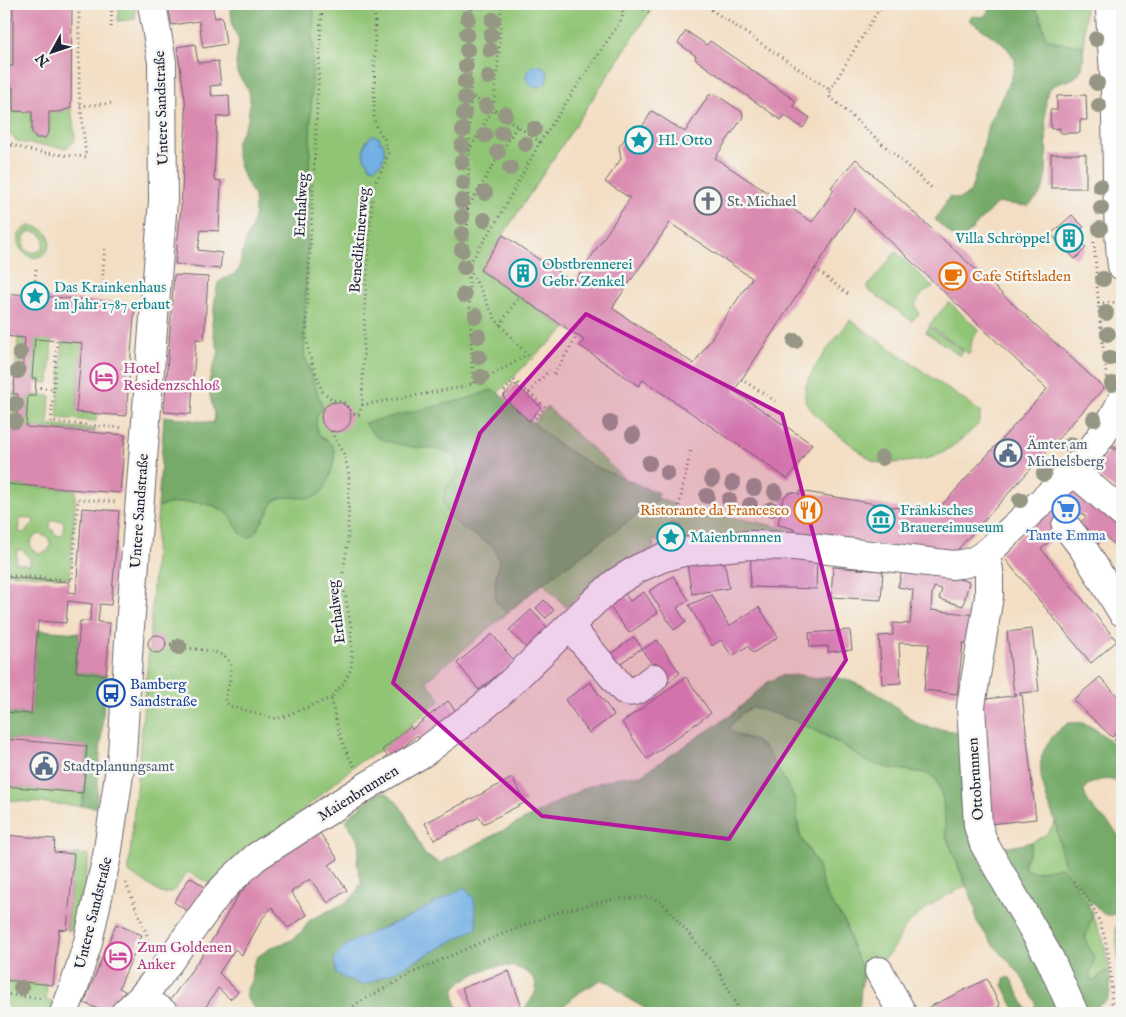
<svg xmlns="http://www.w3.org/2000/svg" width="1126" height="1017" viewBox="0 0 1126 1017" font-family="'IM FELL English',serif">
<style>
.green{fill:#91c576;stroke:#5a7458;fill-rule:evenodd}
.forest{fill:#74aa67;stroke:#4b6651;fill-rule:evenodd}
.water{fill:#72afe4;stroke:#4a6890}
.building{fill:#da8ab0;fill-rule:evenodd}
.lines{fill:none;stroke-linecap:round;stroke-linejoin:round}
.minor-casing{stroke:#6b646b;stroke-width:30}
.path{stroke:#6b646b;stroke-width:3;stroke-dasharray:1 4;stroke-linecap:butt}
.minor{stroke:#fff;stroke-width:28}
.tree{fill:#969684}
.marked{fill:#b5179e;fill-opacity:0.2;stroke:#b5179e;stroke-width:4;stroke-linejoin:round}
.labels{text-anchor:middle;stroke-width:5;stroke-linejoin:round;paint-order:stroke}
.street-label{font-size:15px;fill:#22223b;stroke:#f6f6f2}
.culture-label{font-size:15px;fill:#0d838f;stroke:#f6f6f2;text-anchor:start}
.worship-label{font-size:15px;fill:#5b616d;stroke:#f6f6f2;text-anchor:start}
.food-label{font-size:15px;fill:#c56008;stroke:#f6f6f2;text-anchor:start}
.hotel-label{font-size:15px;fill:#b23c85;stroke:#f6f6f2;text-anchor:start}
.service-label{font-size:15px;fill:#4e5e75;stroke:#f6f6f2;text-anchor:start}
.shop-label{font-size:15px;fill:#366cbe;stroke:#f6f6f2}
.transit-label{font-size:15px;fill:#164399;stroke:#f6f6f2;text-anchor:start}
</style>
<rect width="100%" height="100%" fill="#f6f6f2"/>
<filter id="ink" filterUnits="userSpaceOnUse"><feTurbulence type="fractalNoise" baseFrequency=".02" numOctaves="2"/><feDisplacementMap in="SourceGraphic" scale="10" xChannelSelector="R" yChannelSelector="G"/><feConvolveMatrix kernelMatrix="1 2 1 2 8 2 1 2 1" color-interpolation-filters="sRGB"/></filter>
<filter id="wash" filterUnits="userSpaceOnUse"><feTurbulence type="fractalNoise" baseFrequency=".0096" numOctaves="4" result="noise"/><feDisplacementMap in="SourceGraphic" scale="20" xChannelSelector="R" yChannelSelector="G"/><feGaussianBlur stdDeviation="1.12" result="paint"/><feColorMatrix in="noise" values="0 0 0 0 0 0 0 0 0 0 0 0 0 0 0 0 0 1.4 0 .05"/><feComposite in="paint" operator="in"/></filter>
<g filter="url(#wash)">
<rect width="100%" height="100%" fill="#f3dec3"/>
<!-- green -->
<path class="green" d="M4 4H13V66H4Z
M119 4H134L136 19 118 21Z
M314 4H655L480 270 566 329 531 359 498 393 533 423 547 407 627 481 658 493 657 498 673 504 675 511 682 513 686 508 828 537 677 543 672 533H665L664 543H660L656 540 653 541 654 547 607 572 566 607 543 583 426 681 441 700 382 750 359 762 225 877 213 885 188 872C179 881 177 895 161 893L133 875 129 872V866L149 648 158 507C178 500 211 499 228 514 234 519 237 527 241 534L257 530 275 500 328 481C331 472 336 459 334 450 329 434 313 445 317 414L323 409 304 354Z
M1032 4H1085L1084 46 1059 43 1046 38 1040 16Z
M4 87H13V111L32 112V132L36 138H45L49 132V112H59L71 108 75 136 74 142 66 148 23 143 17 141 4 129Z
M30 226C42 226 55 236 48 249 33 274 0 237 30 226ZM30 231 40 233 44 239 43 248C36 254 29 254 24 247V236Z
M896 252 933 287 924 292 915 304 919 314 912 321 868 290 867 287Z
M949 302 979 330C973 337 970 342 971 352L969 354 929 325Z
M850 320 981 412 978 425C966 435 954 447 940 454 929 461 887 465 874 462 860 451 812 417 806 402 804 396 805 389 807 383 813 365 838 336 850 320Z
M929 327 963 351 960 356 926 332Z
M18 337 25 338 22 376H15Z
M35 339 52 340 49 383 36 382V378H32Z
M63 341 82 343 76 412 97 414 96 421 57 418Z
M13 394H18L16 426 4 425V422H11Z
M35 395 50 396 48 425 95 429V432L26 427 28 396H35Z
M4 484 76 490 70 578 4 573ZM20 518 34 519 33 524 24 533 19 532ZM51 520 64 521 62 536 56 535 50 527ZM41 534 49 539 51 545 48 551 39 554 31 549C29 541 33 535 41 534ZM17 550H23L30 559V565L16 563Z
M754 707 797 721 843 746 866 761 884 767 925 773 936 779 943 799 946 836 966 886C944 896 922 909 905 928 901 932 899 939 896 945 888 958 877 964 863 971L852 947 845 922 826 895 817 864 801 838 792 793 766 750 760 744 748 738 737 735 729 727 743 712Z
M4 786 83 793 82 806 4 800Z
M1055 822 1064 862 1093 902 1088 905 1065 870 1062 867 1036 872 1029 871 1026 869C1021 859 1032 856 1031 842 1042 838 1050 833 1055 822Z
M74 854 89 855 77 931 67 930Z
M1090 909 1104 942 1109 968V973L1106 971 1092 982C1087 975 1092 963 1091 955 1091 948 1085 944 1086 936 1087 926 1094 920 1090 909Z
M1122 916V1013L1120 973 1116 933V927Z
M4 980 47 984 46 1001 56 1002 53 1013H8L9 1006 4 1005Z"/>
<!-- forest -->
<path class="forest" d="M230 4H314L304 354 323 409 317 414C313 445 329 434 334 450 336 461 327 491 317 496 303 502 289 493 275 500L257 530 250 538C237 537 236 520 227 513 210 499 177 500 158 507L164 416 213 423 215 418 209 391V383L211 373 219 352 214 336 212 324 216 292 218 283 221 280 234 274 239 270 242 254 247 237 251 229 255 212 254 196 241 171 236 153V143L248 120 250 100 249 91 237 73 236 63 239 41 233 27Z
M990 4H1032L1040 16 1046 38 1059 43 1084 46C1083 54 1084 63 1081 70 1075 85 1054 78 1047 93 1042 121 1052 166 1042 191 1039 197 1033 201 1028 206L1000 203 996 204 962 240 956 239 935 220 949 197 959 199 970 193 981 157 988 124 1011 80 1015 65V60L1008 49 999 41 969 20 972 16 983 17 987 13Z
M492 390 498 393 558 444 592 465 658 493 657 498 659 499 543 583 507 613 496 602 495 583 499 560 494 547 460 526 447 513 443 502 446 488 458 475C457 450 444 450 423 448 412 448 382 441 374 435 370 432 367 426 364 423L466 399Z
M37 630 79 633 76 672 106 675 96 807 82 806 87 746 4 739V712L31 714Z
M802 675 814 678 830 676 850 681 873 691 886 699 914 721 923 726 963 733 996 848 1015 846 1031 842C1032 855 1025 855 1024 863 1022 880 1054 867 1062 867L1065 870C1070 878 1091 907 1092 913 1093 922 1087 928 1086 936 1085 945 1092 949 1094 958 1095 966 1088 972 1090 980L1094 981 1106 971 1109 973C1110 979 1112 995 1107 1000 1105 1002 1102 1003 1099 1004L1097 1013H1017L1003 985 1004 979 1009 977 1011 979 1026 1008 1030 1011 1034 1009 1036 1003 1020 974 990 941 976 920 975 906 946 836 943 799 936 779 925 773 884 767 866 761 843 745 797 721 754 707 743 712 729 727 737 735 755 741 766 750 792 793 796 803 798 829 801 838 817 864 826 895 845 922 852 947 863 971V979L861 987 859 1013H650L641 1006 627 998 611 983 601 980 580 992 555 1013H520C524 1008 531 1002 534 995 544 975 517 965 501 966 490 967 478 972 468 978 464 980 459 983 456 987 452 994 457 1006 458 1013H257L246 997 247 989 251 981 253 965 257 957 272 947 292 940 303 930 310 920 347 902 357 892 361 881 357 863 359 843 346 820 352 813 382 791 390 795 400 806 406 816 425 855 440 863 589 786 619 777 641 775 731 715 768 682 780 676ZM409 917 450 943 394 972 364 985 383 927Z
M1069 723C1074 723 1081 722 1085 724 1099 729 1112 743 1122 753V785C1109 776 1099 779 1086 786L1084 792C1089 811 1109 819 1118 835 1126 849 1122 895 1122 913 1116 913 1109 917 1104 914 1098 911 1066 869 1064 862 1060 850 1059 837 1056 825 1050 805 1038 782 1041 761 1043 745 1055 731 1069 723Z"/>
<!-- water -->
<path class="water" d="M526 76a11 11 0 1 1 22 0a11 11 0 1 1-22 0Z
M374 135 380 138V142H383L385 153 382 162 374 168 369 166 368 161 365 160 363 152 366 141H368L369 137Z
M465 887 474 899 477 928 394 972 364 985 348 980 336 973 334 959 344 947 357 939 409 917Z"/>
<g id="blocks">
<!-- building -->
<path class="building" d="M13 4H72L71 108 59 112H49V132L45 138H36L32 132V112L13 111V87H4V66H13Z
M168 4H212L215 18 222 17 226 44 203 48 199 21 172 25Z
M686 31 707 45 710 41 796 101 793 106 810 118 803 128 784 115 781 120 695 59 696 56 678 43Z
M195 44 198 63 218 61 221 85 210 86 212 96 229 95 230 116 217 117 214 180 221 181 219 231 201 230 198 250 222 253 220 269 175 264 181 208 186 119 185 99 177 47Z
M715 94 742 112 743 117 715 158 812 222 834 190 831 187 856 159 1104 388 950 558 793 531 794 529 778 525 783 498 791 492 800 494V491L934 514 1047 389 855 208 734 391 812 444 788 479 643 380 639 386 580 346 584 340 480 270 503 235 574 283 630 198 605 182 621 159 619 147 626 137 637 135 652 111 685 132 709 95ZM670 223 752 278 694 364 612 308Z
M1086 95 1087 120H1080V133H1060V128L1051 129 1050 110H1057V96Z
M1051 154H1086V188H1051Z
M1072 215 1084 227 1079 231 1084 236 1079 241 1086 248 1075 259 1051 234Z
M174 275 208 277 204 340 196 339 191 414 164 412Z
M4 293 135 304 126 416 76 412 82 343 35 339 32 378H36L35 396H28L26 427 125 435 120 493 4 484V425L16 426 18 394H13L15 376H22L25 338 4 336Z
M515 384 541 407 529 421 503 397Z
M321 417a15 15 0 1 1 30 0a15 15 0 1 1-30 0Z
M1122 425V451L1112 446Z
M1110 447 1122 453V496L1097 475V471Z
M1080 486 1122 524V556L1114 548 1116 546 1105 536 1094 548 1074 529 1086 517 1081 513 1048 541 1049 542 1041 549 1117 641 1091 663 1000 553Z
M82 508 119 511 111 605 100 604 98 622 110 623 106 675 76 672 80 621H90L92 604 68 601 66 623 38 621 31 714 4 712V577L69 582 68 592 76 593Z
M751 554 817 557 816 589 750 587Z
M724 559 729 588 692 594 687 565Z
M904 563 969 582 963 606 939 599 942 589 934 587 932 594 931 610 977 615 974 644 963 643 957 694 924 690 929 644 899 643 901 683 882 684 879 636 893 635V623L910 624 913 590 898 587Z
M833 567 883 571 881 600 831 597Z
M673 576 689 600 677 608 686 622 674 630 649 591Z
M622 590 630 601 644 592 658 613 629 633 606 602Z
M712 595 729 626 759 607 778 637 753 653 748 646 732 656 721 640 712 646 689 605Z
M544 600 554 610 546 618 536 608Z
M531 610 550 630 529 651 509 630Z
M1032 629 1039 691 1014 694 1007 632Z
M850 630 852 650 828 652V646L810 647 809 633Z
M492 634 514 661 479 690 457 663Z
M148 644a9 9 0 1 1 18 0a9 9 0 1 1-18 0Z
M634 637 642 648 614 668 606 657Z
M657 640 680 673 667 684 642 650Z
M686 677 711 713 647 759 622 722Z
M1100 677 1122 701V728L1112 737 1073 700Z
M590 682 614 715 589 733 565 700Z
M1022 695 1036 819 990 824 976 700Z
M448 701 460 717 425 745 417 735 390 759 382 750 410 726 412 729Z
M1122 731V748L1114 740Z
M4 739 87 746 83 793 4 786Z
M512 778 526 802 483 824 479 817 434 840 425 823Z
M317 829 338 859 329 865 347 890 328 903 310 879 291 892 307 915 288 928 272 907 262 919 242 955 235 949 219 973 238 992 230 999 218 988 205 1008 211 1013H180L168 1003 206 950 238 896 253 879 250 876Z
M4 835 55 839 54 852 74 854 67 930 59 929 53 985 4 980Z
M190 877 208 889 192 914 174 902Z
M116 924 142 935 119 988 125 991 115 1013H107L84 1003Z
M509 971 521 1005 498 1013H471L462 988Z
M987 979 1000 1006 986 1013H917Z"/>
</g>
</g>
<g filter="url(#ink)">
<use href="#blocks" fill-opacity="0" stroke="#6b646b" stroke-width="1"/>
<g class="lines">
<!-- minor casing -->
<g class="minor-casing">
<path id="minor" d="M1110 4C1110 33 1114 62 1115 91 1118 150 1115 208 1122 266
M1073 471 1122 513
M1066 526 1083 548 1122 612
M985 554 989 570V596L971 706 978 826 984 844 1050 959 1074 1013
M569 626 624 690C635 696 645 684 654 678
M879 971 902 1013
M141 998 164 1013
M64 1013 73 990 88 942 107 856 122 754 129 640 163 201 162 62 152 4
M125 1013 141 998 158 977 216 896 232 879 256 857 367 786 423 753 477 712 498 695 596 600 615 583 639 568 662 558 683 552 748 545 795 546 953 565C960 564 968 564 975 560 990 553 1001 539 1013 528 1054 491 1099 451 1122 400"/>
</g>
<!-- path -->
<path class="path" d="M322 4 306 335 309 354 322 391 333 400 344 403 355 415 359 414 362 405 365 301 373 188 386 162 388 153 384 139 376 126 374 119 375 4
M472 4 467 250 468 266 496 320 531 359
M635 4 649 13
M703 4 830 90V97L934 190
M111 27 112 4
M830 90 882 4
M469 95 493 109 540 142 622 19 624 4
M80 106 114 103
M4 137C12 153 68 155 86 157L79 90V4
M469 151 493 109 499 54 501 4
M4 153 12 145
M467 209 517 126
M4 240H9
M1094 242 1099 311 1107 382
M815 269 848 294
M124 287H133
M34 295 36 266
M101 295 105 246
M1098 303 1122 302
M500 325 519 297
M57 341 51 422 124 428
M554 374 577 336
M741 379 775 401
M473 383 468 266 499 217 540 142
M4 384 14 385
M35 387 53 389
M529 393 545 407 534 419 532 418
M505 395 503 393 514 380 529 393 549 370
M362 405 463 387C485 379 506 368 526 355
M332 431 334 437 344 454 349 475 348 540 342 580 351 626 352 657 351 669 343 684 331 698C336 722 341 746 355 767
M1057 449 1065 441
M679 506 691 449
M4 575 72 580 78 499 117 502
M172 646a7 7 0 1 1 14 0a7 7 0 1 1-14 0Z
M165 644H172
M186 648C201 650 231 649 231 670 231 680 227 691 225 701L230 706 277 719 331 698
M1074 881C1079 889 1086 896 1090 903 1111 937 1111 975 1112 1013
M126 883 147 935V950
M4 994 43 999
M346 1013 356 1004 414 972 470 947 558 912 614 899 649 897 662 902 716 966 741 1013"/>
<!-- minor -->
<use href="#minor" class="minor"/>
</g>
<!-- trees -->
<g class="tree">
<circle cx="468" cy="18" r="8"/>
<circle cx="493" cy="20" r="8"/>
<circle cx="467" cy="34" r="8"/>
<circle cx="491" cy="35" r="8"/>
<circle cx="1096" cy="39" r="8"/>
<circle cx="467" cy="50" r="8"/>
<circle cx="490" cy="50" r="8"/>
<circle cx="466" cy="66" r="8"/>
<circle cx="488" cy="77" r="8"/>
<circle cx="465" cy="82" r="8"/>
<circle cx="1097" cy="83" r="8"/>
<circle cx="465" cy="98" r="8"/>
<circle cx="486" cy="106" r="8"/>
<circle cx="1099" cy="106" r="8"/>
<circle cx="464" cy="114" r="8"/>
<circle cx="505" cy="114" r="8"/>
<circle cx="534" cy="129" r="8"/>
<circle cx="463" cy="130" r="8"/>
<circle cx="502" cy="133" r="8"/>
<circle cx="485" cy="135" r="8"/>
<circle cx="525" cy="144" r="8"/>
<circle cx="462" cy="146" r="8"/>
<circle cx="498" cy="152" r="8"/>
<circle cx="462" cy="162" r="8"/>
<circle cx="510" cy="168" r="8"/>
<circle cx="463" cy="183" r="8"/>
<circle cx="1100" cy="186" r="8"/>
<circle cx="485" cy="193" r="8"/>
<circle cx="462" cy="201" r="8"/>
<circle cx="1101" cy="208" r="8"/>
<circle cx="462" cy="217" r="8"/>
<circle cx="484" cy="220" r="8"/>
<circle cx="1100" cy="229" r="8"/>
<circle cx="462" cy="234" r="8"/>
<circle cx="462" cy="250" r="8"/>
<circle cx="464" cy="267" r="8"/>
<circle cx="1103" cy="279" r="8"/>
<circle cx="464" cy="295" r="8"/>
<circle cx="1106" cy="313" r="8"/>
<circle cx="476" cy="316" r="8"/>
<circle cx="1108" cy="334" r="8"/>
<circle cx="478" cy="336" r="8"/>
<circle cx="795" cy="341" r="8"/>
<circle cx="20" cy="353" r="8"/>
<circle cx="479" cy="357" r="8"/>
<circle cx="1110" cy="358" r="8"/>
<circle cx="18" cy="371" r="8"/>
<circle cx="481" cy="377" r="8"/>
<circle cx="1112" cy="384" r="8"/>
<circle cx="16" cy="404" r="8"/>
<circle cx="1094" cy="419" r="8"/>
<circle cx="15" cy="421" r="8"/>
<circle cx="610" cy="423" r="8"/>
<circle cx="633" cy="435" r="8"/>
<circle cx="1071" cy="445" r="8"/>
<circle cx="882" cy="458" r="8"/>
<circle cx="649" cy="463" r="8"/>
<circle cx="667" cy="473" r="8"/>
<circle cx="1044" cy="474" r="8"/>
<circle cx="712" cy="479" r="8"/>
<circle cx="733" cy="483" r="8"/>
<circle cx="754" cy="488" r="8"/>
<circle cx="775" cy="492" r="8"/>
<circle cx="707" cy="496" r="8"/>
<circle cx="729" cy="500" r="8"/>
<circle cx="1020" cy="500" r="8"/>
<circle cx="750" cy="505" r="8"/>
<circle cx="771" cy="509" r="8"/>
<circle cx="675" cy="530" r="8"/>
<circle cx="179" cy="647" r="8"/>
<circle cx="21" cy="988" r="8"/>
</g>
</g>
<!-- marked area -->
<path class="marked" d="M586 314 782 414 846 660 729 839 542 816 393 683 480 433Z"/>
<!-- icons -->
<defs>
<g id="sight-ring" transform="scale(1.4375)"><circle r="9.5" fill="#f6f6f2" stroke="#0f9aa8" stroke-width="1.5"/><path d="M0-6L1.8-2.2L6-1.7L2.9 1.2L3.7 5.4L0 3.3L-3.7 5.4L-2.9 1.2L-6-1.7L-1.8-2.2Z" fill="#0f9aa8"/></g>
<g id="church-ring" transform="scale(1.4375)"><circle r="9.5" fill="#f6f6f2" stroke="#6b7280" stroke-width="1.5"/><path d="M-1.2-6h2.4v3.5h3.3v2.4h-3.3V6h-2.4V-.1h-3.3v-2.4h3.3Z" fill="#6b7280"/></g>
<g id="building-ring" transform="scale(1.4375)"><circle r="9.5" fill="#f6f6f2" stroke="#0f9aa8" stroke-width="1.5"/><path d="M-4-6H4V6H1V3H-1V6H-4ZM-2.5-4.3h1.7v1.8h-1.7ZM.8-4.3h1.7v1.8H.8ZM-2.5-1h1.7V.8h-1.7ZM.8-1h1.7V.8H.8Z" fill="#0f9aa8"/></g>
<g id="cafe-ring" transform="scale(1.4375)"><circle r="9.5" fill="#f6f6f2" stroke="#e8710a" stroke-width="1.5"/><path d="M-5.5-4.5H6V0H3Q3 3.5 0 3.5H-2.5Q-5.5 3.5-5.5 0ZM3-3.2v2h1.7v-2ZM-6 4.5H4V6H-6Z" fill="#e8710a"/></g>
<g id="hotel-ring" transform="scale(1.4375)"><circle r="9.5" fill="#f6f6f2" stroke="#d1479c" stroke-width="1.5"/><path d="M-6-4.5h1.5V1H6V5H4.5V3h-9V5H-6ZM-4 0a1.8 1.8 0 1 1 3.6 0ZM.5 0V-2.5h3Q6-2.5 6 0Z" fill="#d1479c"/></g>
<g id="civic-ring" transform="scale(1.4375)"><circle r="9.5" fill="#f6f6f2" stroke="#5c6f8a" stroke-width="1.5"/><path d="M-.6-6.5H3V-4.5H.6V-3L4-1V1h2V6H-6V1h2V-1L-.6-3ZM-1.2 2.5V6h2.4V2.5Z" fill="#5c6f8a"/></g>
<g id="supermarket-ring" transform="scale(1.4375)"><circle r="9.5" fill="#f6f6f2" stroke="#3f7fe0" stroke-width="1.5"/><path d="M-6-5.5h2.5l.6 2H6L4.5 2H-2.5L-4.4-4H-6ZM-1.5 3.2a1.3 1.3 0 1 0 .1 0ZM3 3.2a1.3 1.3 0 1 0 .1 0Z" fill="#3f7fe0"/></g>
<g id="restaurant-ring" transform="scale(1.4375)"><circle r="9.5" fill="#f6f6f2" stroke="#e8710a" stroke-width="1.5"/><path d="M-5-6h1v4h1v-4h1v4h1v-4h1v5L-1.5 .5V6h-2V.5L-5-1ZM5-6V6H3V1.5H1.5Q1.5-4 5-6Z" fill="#e8710a"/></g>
<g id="museum-ring" transform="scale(1.4375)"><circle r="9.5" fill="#f6f6f2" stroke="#0f9aa8" stroke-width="1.5"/><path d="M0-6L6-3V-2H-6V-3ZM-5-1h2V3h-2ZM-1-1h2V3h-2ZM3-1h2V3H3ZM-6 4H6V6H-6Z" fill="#0f9aa8"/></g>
<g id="bus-ring" transform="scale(1.4375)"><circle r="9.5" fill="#f6f6f2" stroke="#1a4fb4" stroke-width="1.5"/><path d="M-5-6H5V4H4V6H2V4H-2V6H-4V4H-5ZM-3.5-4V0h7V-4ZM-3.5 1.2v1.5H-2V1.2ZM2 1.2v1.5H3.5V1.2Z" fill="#1a4fb4"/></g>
</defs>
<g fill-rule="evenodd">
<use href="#sight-ring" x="639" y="140"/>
<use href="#church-ring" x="708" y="201"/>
<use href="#building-ring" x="1069" y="238"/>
<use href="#building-ring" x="523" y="273"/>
<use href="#cafe-ring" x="953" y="276"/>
<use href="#sight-ring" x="35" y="296"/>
<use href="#hotel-ring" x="104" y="377"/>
<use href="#civic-ring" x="1008" y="453"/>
<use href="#supermarket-ring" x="1066" y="509"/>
<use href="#restaurant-ring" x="808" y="510"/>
<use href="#museum-ring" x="881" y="519"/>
<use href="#sight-ring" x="671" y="537"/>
<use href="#bus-ring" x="111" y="693"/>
<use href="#civic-ring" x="44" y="766"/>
<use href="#hotel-ring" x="118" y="956"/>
</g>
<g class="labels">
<!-- street labels -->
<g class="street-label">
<text transform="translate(161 108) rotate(-92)" y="5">Untere Sandstraße</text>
<text transform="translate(301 205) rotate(-87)" y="5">Erthalweg</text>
<text transform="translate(359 240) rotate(-85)" y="5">Benediktinerweg</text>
<text transform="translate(139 511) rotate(-86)" y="5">Untere Sandstraße</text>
<text transform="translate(336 612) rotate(-97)" y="5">Erthalweg</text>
<text transform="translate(975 779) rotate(-94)" y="5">Ottobrunnen</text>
<text transform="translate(358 793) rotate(-32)" y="5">Maienbrunnen</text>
<text transform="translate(93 913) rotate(-76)" y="5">Untere Sandstraße</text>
</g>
<!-- culture labels -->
<g class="culture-label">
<text x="658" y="145">Hl. Otto</text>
<text x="1050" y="243" text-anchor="end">Villa Schröppel</text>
<text x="542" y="269">Obstbrennerei<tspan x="542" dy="17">Gebr. Zenkel</tspan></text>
<text x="54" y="292">Das Krainkenhaus<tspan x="54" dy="17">im Jahr 1787 erbaut</tspan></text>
<text x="900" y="515">Fränkisches<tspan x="900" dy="17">Brauereimuseum</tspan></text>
<text x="690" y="542">Maienbrunnen</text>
</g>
<!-- worship labels -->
<g class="worship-label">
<text x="727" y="206">St. Michael</text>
</g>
<!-- food labels -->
<g class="food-label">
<text x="972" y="281">Cafe Stiftsladen</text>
<text x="789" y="515" text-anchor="end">Ristorante da Francesco</text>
</g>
<!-- hotel labels -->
<g class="hotel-label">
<text x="123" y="373">Hotel<tspan x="123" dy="17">Residenzschloß</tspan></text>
<text x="137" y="952">Zum Goldenen<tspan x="137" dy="17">Anker</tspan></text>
</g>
<!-- service labels -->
<g class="service-label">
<text x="1027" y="449">Ämter am<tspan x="1027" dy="17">Michelsberg</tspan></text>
<text x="63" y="771">Stadtplanungsamt</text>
</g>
<!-- shop labels -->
<g class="shop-label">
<text x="1066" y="540">Tante Emma</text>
</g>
<!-- transit labels -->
<g class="transit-label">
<text x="130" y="689">Bamberg<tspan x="130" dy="17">Sandstraße</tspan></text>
</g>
</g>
<!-- margin -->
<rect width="1126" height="1017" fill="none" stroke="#f6f6f2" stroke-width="20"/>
<!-- north arrow -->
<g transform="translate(52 52) rotate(230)" stroke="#f6f6f2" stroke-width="4" paint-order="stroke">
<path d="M0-4L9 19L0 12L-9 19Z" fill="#22223b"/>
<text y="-8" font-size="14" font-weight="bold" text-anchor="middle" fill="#22223b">N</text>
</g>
</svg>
